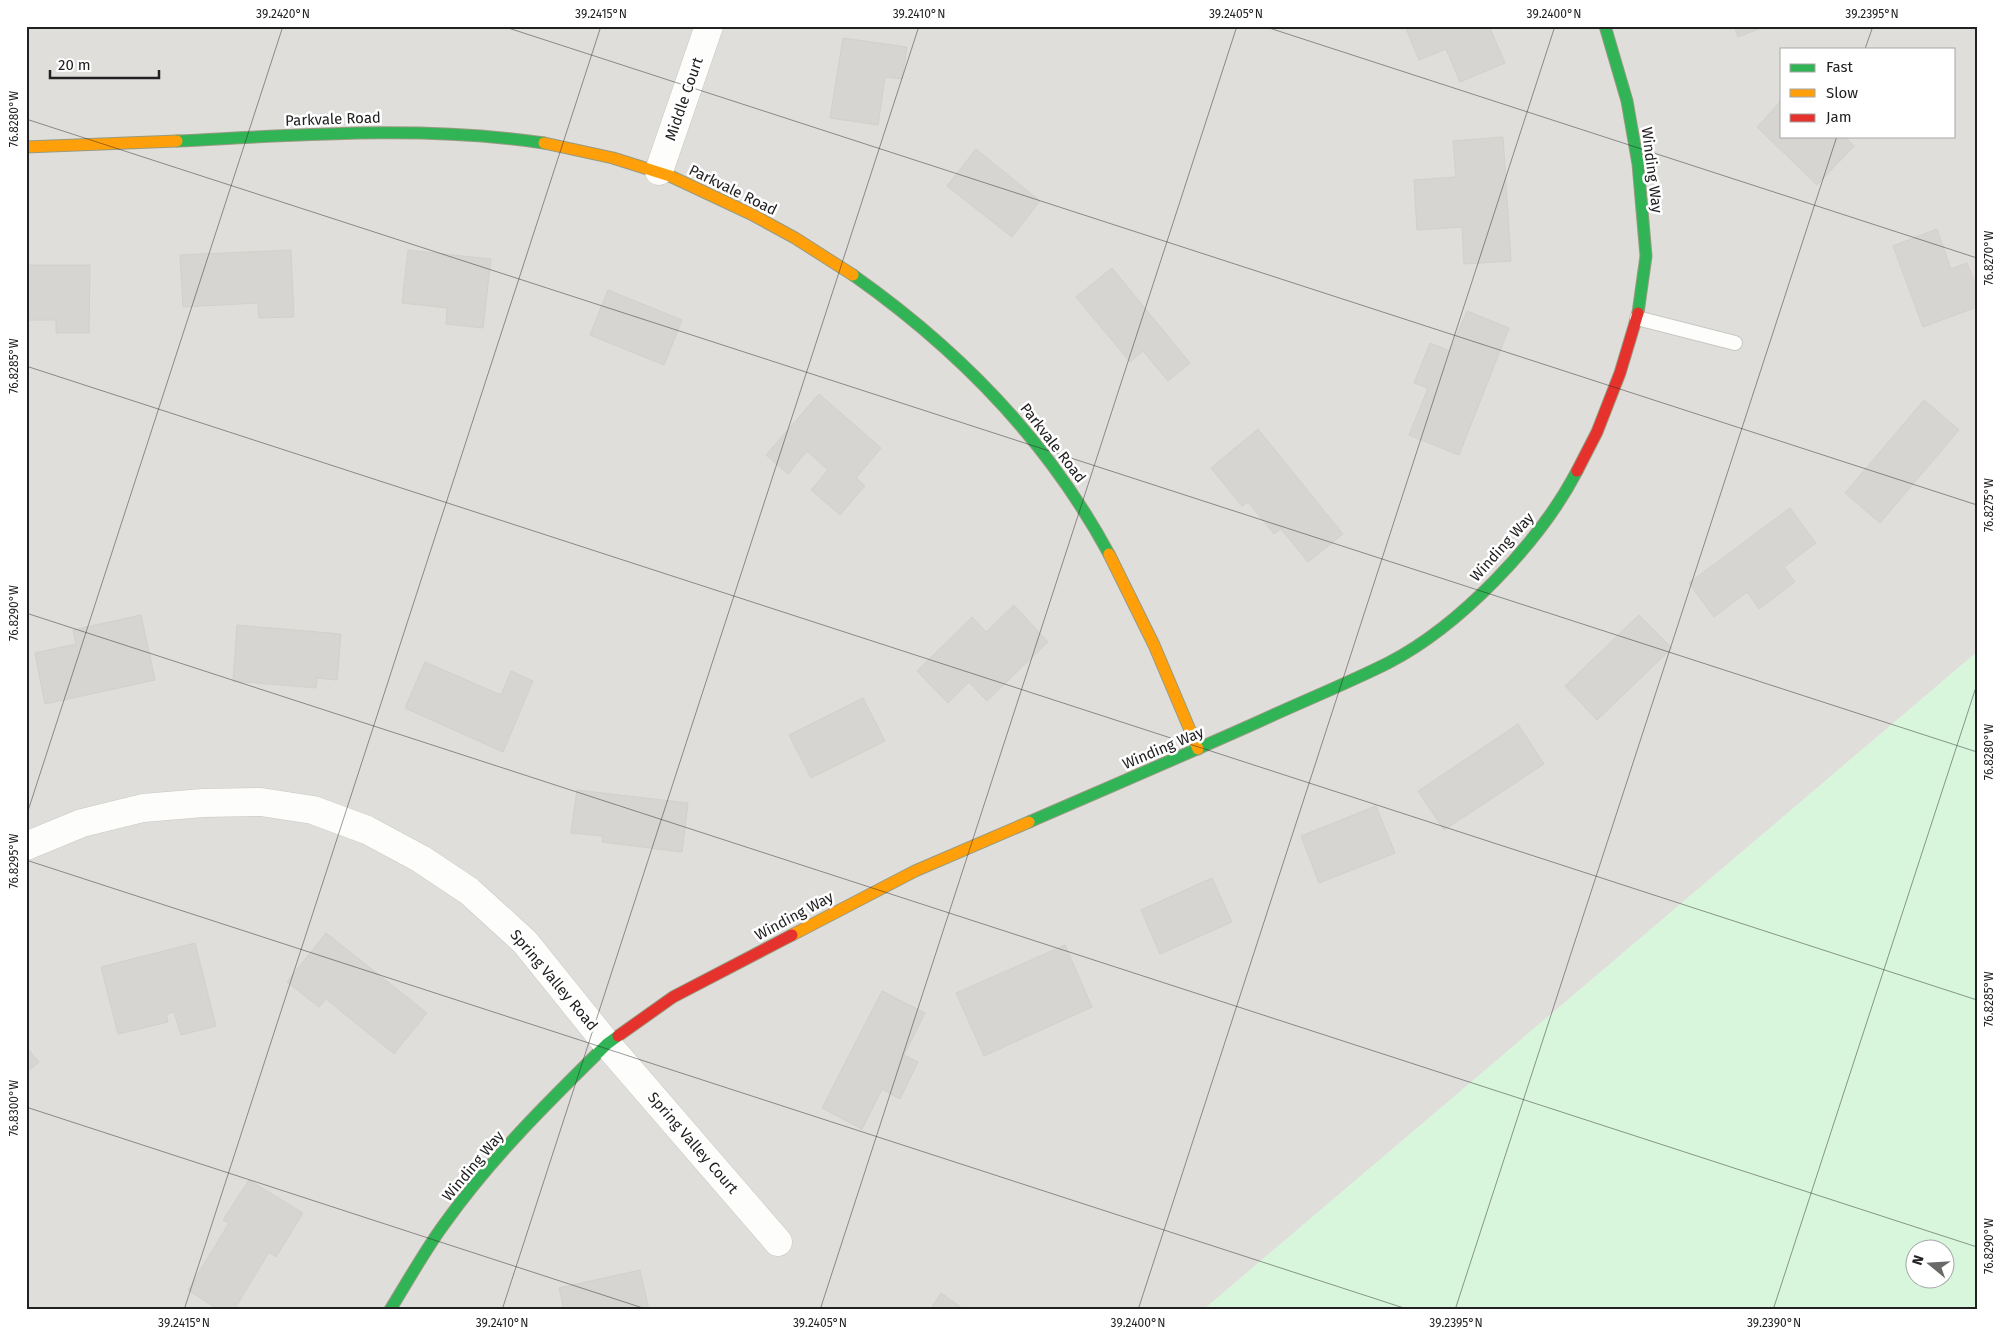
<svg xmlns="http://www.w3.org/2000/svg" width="2003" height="1336" viewBox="0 0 2003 1336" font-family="'Fira Sans',sans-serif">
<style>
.residential{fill:#dfdedb;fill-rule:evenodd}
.park{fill:#d8f6db;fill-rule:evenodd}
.building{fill:#d7d5d1;stroke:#d3d0cb}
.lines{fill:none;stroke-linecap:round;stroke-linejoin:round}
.lane-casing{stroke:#c8c8c6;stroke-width:16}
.street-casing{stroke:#c8c8c6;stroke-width:29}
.fast-casing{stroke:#979b80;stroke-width:13}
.slow-casing{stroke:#979b80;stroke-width:13}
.jam-casing{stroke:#979b80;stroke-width:13}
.lane{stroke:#fdfdfc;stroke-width:14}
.street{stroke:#fdfdfc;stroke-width:28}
.fast{stroke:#30b455;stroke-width:11}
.slow{stroke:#ff9f0a;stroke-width:11}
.jam{stroke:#e5322d;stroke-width:11}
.ticks{fill:none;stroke:#212121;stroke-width:1;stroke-opacity:0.45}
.labels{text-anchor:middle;stroke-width:5;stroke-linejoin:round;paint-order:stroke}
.street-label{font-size:15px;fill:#212121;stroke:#fff}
.neatline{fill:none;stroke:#212121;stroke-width:2}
.ticks-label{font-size:12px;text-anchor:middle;fill:#212121}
</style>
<rect width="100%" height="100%" fill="#f0efea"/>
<!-- residential -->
<path class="residential" d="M26 26H1977V652L1203 1310H26ZM1782 49H1954V136H1782Z"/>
<!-- park -->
<path class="park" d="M1977 652V1310H1203ZM1916 1248H1946V1278H1916Z"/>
<!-- building -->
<path class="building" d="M1405 26H1489L1505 63 1460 82 1446 49 1419 60Z
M1734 26H1766L1738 37Z
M843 38 907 47 902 79 885 77 878 125 830 118Z
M1782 100V136H1844L1854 146 1817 185 1757 127Z
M1503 137 1511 261 1464 264 1462 227 1417 230 1414 180 1456 177 1453 141Z
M976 149 1040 201 1012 237 947 186Z
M1937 229 1951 269 1967 263 1977 289V307L1923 327 1893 246Z
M291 250 294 317 259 318 258 303 183 307 180 255Z
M408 250 491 259 483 328 446 324 447 308 402 303Z
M26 265H90L89 333H56V320H26Z
M1112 268 1190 363 1168 381 1143 351 1130 362 1076 297Z
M608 290 682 320 664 365 590 335Z
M1467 311 1509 328 1459 455 1409 435 1428 388 1414 383 1430 343 1450 351Z
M819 394 881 448 856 478 865 486 840 515 811 490 828 470 807 451 788 474 766 455Z
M1924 400 1959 430 1880 523 1845 493Z
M1258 429 1343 534 1308 562 1281 529 1274 534 1248 502 1242 506 1211 468Z
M1790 508 1816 543 1784 567 1795 582 1759 609 1747 592 1714 617 1689 583Z
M1014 605 1048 642 987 701 969 682 948 703 917 671 972 617 986 632Z
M141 615 155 680 45 704 35 653 76 644 73 630Z
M1639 615 1672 648 1597 720 1565 686Z
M237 625 341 634 337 680 317 678 316 688 233 681Z
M425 662 501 695 511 671 533 681 503 752 405 708Z
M863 698 885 741 811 778 789 735Z
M1518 724 1544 764 1444 830 1418 791Z
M577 790 688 803 682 852 602 842 603 836 571 833Z
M1376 806 1395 853 1319 883 1301 836Z
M1212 878 1232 922 1160 954 1141 910Z
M326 933 427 1013 394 1054 326 999 319 1007 287 982Z
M195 943 216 1026 181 1035 174 1012 166 1014 168 1022 118 1034 101 967Z
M1065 945 1092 1007 984 1056 956 993Z
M882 991 925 1013 904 1055 918 1062 900 1099 882 1089 862 1129 822 1108Z
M26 1047 39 1062 26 1073Z
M249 1180 303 1213 276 1257 269 1252 234 1310H219L188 1290 229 1223 223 1220Z
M640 1270 649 1310H564L559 1288Z
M941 1293 965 1310H930Z"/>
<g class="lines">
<!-- lane casing -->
<g class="lane-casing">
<path id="lane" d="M1637 318 1735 343"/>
</g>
<!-- street casing -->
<g class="street-casing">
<path id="street" d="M659 171 709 26
M26 846 82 823 143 808 203 803 261 802 313 810 367 830 421 859 469 891 525 942 607 1044 778 1242"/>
</g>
<!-- fast casing -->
<g class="fast-casing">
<path id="fast" d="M1605 26 1627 101 1638 164 1646 256 1638 313
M177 141C299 135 422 125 544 143
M853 275C958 349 1048 441 1109 554
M1029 822C1105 789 1182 756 1258 722 1301 702 1346 684 1388 663 1460 626 1540 542 1577 471
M390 1310C408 1281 425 1250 445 1223 492 1157 550 1100 607 1044L618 1036"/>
</g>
<!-- slow casing -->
<g class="slow-casing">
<path id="slow" d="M544 143 613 158 670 176 751 214 795 238 853 275
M26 147 177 141
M1109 554 1154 645 1198 749
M792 935 915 871 1029 822"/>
</g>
<!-- jam casing -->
<g class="jam-casing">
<path id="jam" d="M1577 471 1597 432 1620 373 1638 313
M618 1036 673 997 792 935"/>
</g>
<!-- lane -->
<use href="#lane" class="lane"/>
<!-- street -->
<use href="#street" class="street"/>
<!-- fast -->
<use href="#fast" class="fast"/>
<!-- slow -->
<use href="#slow" class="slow"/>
<!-- jam -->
<use href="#jam" class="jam"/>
</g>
<!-- ticks -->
<path class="ticks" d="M502 26 1977 505M1263 26 1977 258M1865 49 1873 26M26 119 1977 752M26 366 1977 1000M26 613 1977 1247M26 817 283 26M26 860 1410 1310M26 1107 649 1310M184 1310 601 26M502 1310 919 26M820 1310 1237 26M1138 1310 1555 26M1455 1310 1837 136M1773 1310 1977 684"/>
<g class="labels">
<!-- street labels -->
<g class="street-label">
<text transform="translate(684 99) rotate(-71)" y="5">Middle Court</text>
<text transform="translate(333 119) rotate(-2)" y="5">Parkvale Road</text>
<text transform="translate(1652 170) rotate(83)" y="5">Winding Way</text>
<text transform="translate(733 190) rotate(26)" y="5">Parkvale Road</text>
<text transform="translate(1053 443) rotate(52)" y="5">Parkvale Road</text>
<text transform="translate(1502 547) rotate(-48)" y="5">Winding Way</text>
<text transform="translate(1163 748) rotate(-23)" y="5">Winding Way</text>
<text transform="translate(794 916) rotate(-28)" y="5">Winding Way</text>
<text transform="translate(554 980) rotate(50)" y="5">Spring Valley Road</text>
<text transform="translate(693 1143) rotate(49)" y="5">Spring Valley Court</text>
<text transform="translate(473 1166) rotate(-50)" y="5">Winding Way</text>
</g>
</g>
<!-- border -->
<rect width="2003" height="1336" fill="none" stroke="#ffffff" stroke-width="55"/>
<!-- legend -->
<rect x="1780" y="48" width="175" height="90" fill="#ffffff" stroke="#a6a6a6"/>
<rect x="1790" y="64" width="25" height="8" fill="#30b455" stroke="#a6a6a6"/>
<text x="1826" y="72" font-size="15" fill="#212121">Fast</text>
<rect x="1790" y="89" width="25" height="8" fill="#ff9f0a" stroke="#a6a6a6"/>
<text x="1826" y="98" font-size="15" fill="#212121">Slow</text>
<rect x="1790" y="114" width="25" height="8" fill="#e5322d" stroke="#a6a6a6"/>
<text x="1826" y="122" font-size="15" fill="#212121">Jam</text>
<!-- north arrow -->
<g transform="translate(1930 1264) rotate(288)"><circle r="24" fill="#ffffff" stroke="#a6a6a6"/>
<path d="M0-4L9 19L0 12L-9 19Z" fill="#696967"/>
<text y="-8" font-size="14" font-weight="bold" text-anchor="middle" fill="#212121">N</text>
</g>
<!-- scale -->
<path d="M50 70v8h109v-8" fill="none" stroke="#212121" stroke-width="2.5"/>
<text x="58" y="70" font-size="15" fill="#212121" stroke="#ffffff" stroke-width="4" paint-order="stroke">20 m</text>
<rect x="28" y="28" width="1948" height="1280" class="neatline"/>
<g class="ticks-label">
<text x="283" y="18">39.2420°N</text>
<text x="601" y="18">39.2415°N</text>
<text x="919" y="18">39.2410°N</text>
<text x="1236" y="18">39.2405°N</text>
<text x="1554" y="18">39.2400°N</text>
<text x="1872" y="18">39.2395°N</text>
<text transform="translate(14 119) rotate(-90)" y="4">76.8280°W</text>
<text transform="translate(1989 258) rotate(-90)" y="4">76.8270°W</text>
<text transform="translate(14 366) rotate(-90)" y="4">76.8285°W</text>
<text transform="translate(1989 505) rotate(-90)" y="4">76.8275°W</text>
<text transform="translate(14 613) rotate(-90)" y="4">76.8290°W</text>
<text transform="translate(1989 752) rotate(-90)" y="4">76.8280°W</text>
<text transform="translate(14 861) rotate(-90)" y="4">76.8295°W</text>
<text transform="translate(1989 999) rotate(-90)" y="4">76.8285°W</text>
<text transform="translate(14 1108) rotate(-90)" y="4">76.8300°W</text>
<text transform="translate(1989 1246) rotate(-90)" y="4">76.8290°W</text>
<text x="184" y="1327">39.2415°N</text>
<text x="502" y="1327">39.2410°N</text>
<text x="820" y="1327">39.2405°N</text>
<text x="1138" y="1327">39.2400°N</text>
<text x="1456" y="1327">39.2395°N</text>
<text x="1774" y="1327">39.2390°N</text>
</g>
</svg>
